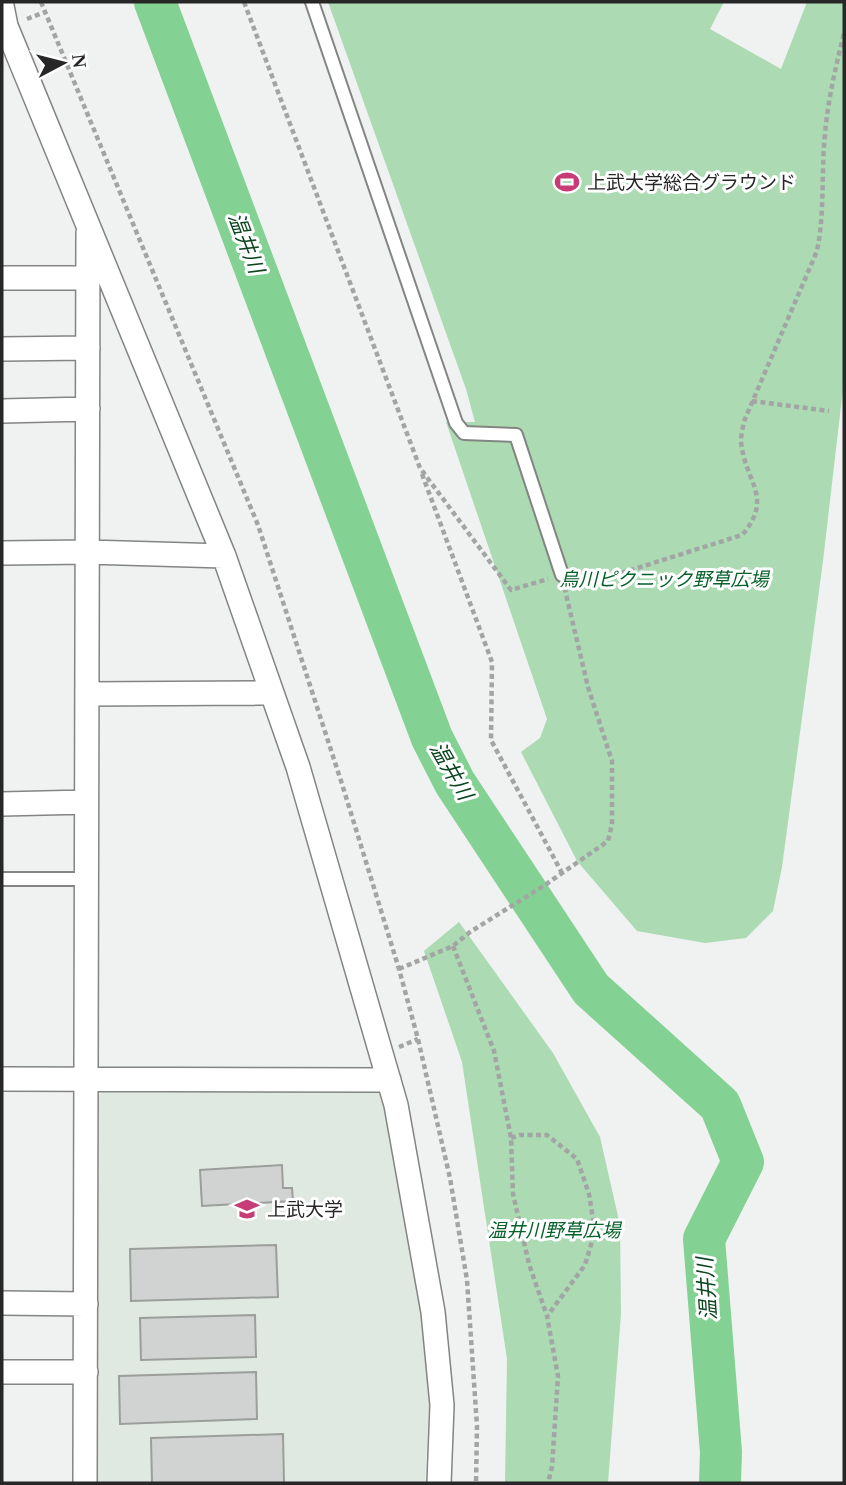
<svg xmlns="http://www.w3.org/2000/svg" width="846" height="1485" viewBox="0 0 846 1485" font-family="'Times New Roman','Noto Sans JP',serif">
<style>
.built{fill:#e0e9e1}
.green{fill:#abdab3}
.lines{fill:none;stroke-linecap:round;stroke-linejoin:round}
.river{stroke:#84d194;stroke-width:42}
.building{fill:#d0d3d1;stroke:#9b9e9b;stroke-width:2}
.service-casing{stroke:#828582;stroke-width:16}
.minor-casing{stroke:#828582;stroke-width:26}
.path{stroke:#a3a5a4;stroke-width:4.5;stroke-dasharray:5 3.5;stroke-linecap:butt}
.service{stroke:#fff;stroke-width:12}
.minor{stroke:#fff;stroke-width:23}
.labels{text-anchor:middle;stroke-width:6;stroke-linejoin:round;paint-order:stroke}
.poi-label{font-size:19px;fill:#262726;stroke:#fff;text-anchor:start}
.park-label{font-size:19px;font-style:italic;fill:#06602a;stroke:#fff}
.water-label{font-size:21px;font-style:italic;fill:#0c461f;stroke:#fff}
</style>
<rect width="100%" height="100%" fill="#eff2f0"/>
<!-- built -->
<path class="built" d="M107 1087 377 1091 382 1095 423 1315 429 1406 425 1483H90L92 1102Z"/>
<!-- green -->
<path class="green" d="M328 2H724L710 29 781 69 807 2 844 3V380L823 561 782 867 773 911 746 938 705 943 637 931 577 861 521 752 540 738 547 719 446 422H475L466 389Z
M459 922 553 1053 600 1137 620 1225 621 1314 608 1483H505L507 1359 462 1062 424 951Z"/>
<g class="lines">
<!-- river -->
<path class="river" d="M155 2 432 738 455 783 591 989 720 1105 743 1162 704 1239 721 1452 720 1483"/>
</g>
<!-- building -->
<path class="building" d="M282 1165 283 1188H292L293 1201 202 1206 200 1170Z
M276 1245 278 1297 131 1301 130 1249Z
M255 1315 256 1357 141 1360 140 1318Z
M256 1372 257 1419 120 1424 119 1376Z
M283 1434 284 1483H152L151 1438Z"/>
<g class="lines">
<!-- service casing -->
<g class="service-casing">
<path id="service" d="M312 2 456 423 464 433 516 435 562 575
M2 879H86"/>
</g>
<!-- minor casing -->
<g class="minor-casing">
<path id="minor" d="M2 6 6 26 224 556 298 767 396 1105 433 1312 442 1405 439 1483
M2 278H88
M2 349 88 348
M2 411 88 409
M2 553 88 552 224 556
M87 694 272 693
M2 804 86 802
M2 1079 389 1080
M2 1303 86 1304
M2 1372H86
M85 1483 88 233"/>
</g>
<!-- path -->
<path class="path" d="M41 2 258 525 342 784 399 969 418 1039 450 1178 467 1280 477 1426 476 1483
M244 2 420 468 511 590 548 579
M27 19 45 12
M752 401 829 411
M422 474 492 662 491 740 562 873
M574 584 577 587 742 535C775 497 744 481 741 441 741 434 743 426 745 419L817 251C825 212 821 173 825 134 828 99 836 66 844 33
M453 946 494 1051 511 1138 513 1194 529 1264 547 1316 558 1376 552 1467 548 1483
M399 969 453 946 470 932 545 885 608 841 612 824V761L588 687 565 590
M399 1047 418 1039
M511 1138 520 1135H547L577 1159 589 1194 595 1231 585 1265 548 1315"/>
<!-- service -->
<use href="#service" class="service"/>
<!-- minor -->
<use href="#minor" class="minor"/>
</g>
<!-- icons -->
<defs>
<g id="stadium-bare" transform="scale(1.89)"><path d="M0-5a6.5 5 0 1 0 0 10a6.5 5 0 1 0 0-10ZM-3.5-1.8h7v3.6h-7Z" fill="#c73c74" stroke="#fff" stroke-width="2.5" paint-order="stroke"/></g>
<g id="university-bare" transform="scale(1.89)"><path d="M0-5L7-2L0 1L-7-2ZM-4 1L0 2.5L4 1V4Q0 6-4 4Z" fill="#c73c74" stroke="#fff" stroke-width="2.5" paint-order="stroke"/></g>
</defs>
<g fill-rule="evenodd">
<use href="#stadium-bare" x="567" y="182"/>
<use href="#university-bare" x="247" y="1209"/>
</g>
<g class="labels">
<!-- poi labels -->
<g class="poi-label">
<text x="587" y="189">上武大学総合グラウンド</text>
<text x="267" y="1216">上武大学</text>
</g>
<!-- park labels -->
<g class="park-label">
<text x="664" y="586">烏川ピクニック野草広場</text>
<text x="554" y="1237">温井川野草広場</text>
</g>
<!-- water labels -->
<g class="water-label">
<text transform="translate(246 243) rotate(69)" y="7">温井川</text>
<text transform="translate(451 771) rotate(60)" y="7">温井川</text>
<text transform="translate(707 1289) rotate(-94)" y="7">温井川</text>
</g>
</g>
<!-- border -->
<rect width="846" height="1485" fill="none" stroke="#262726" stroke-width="7"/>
<!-- north arrow -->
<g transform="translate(63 63) rotate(83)" stroke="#ffffff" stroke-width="5" paint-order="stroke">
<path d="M0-5L12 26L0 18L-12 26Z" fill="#262726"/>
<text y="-10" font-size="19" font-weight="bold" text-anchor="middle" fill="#262726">N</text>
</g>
</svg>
